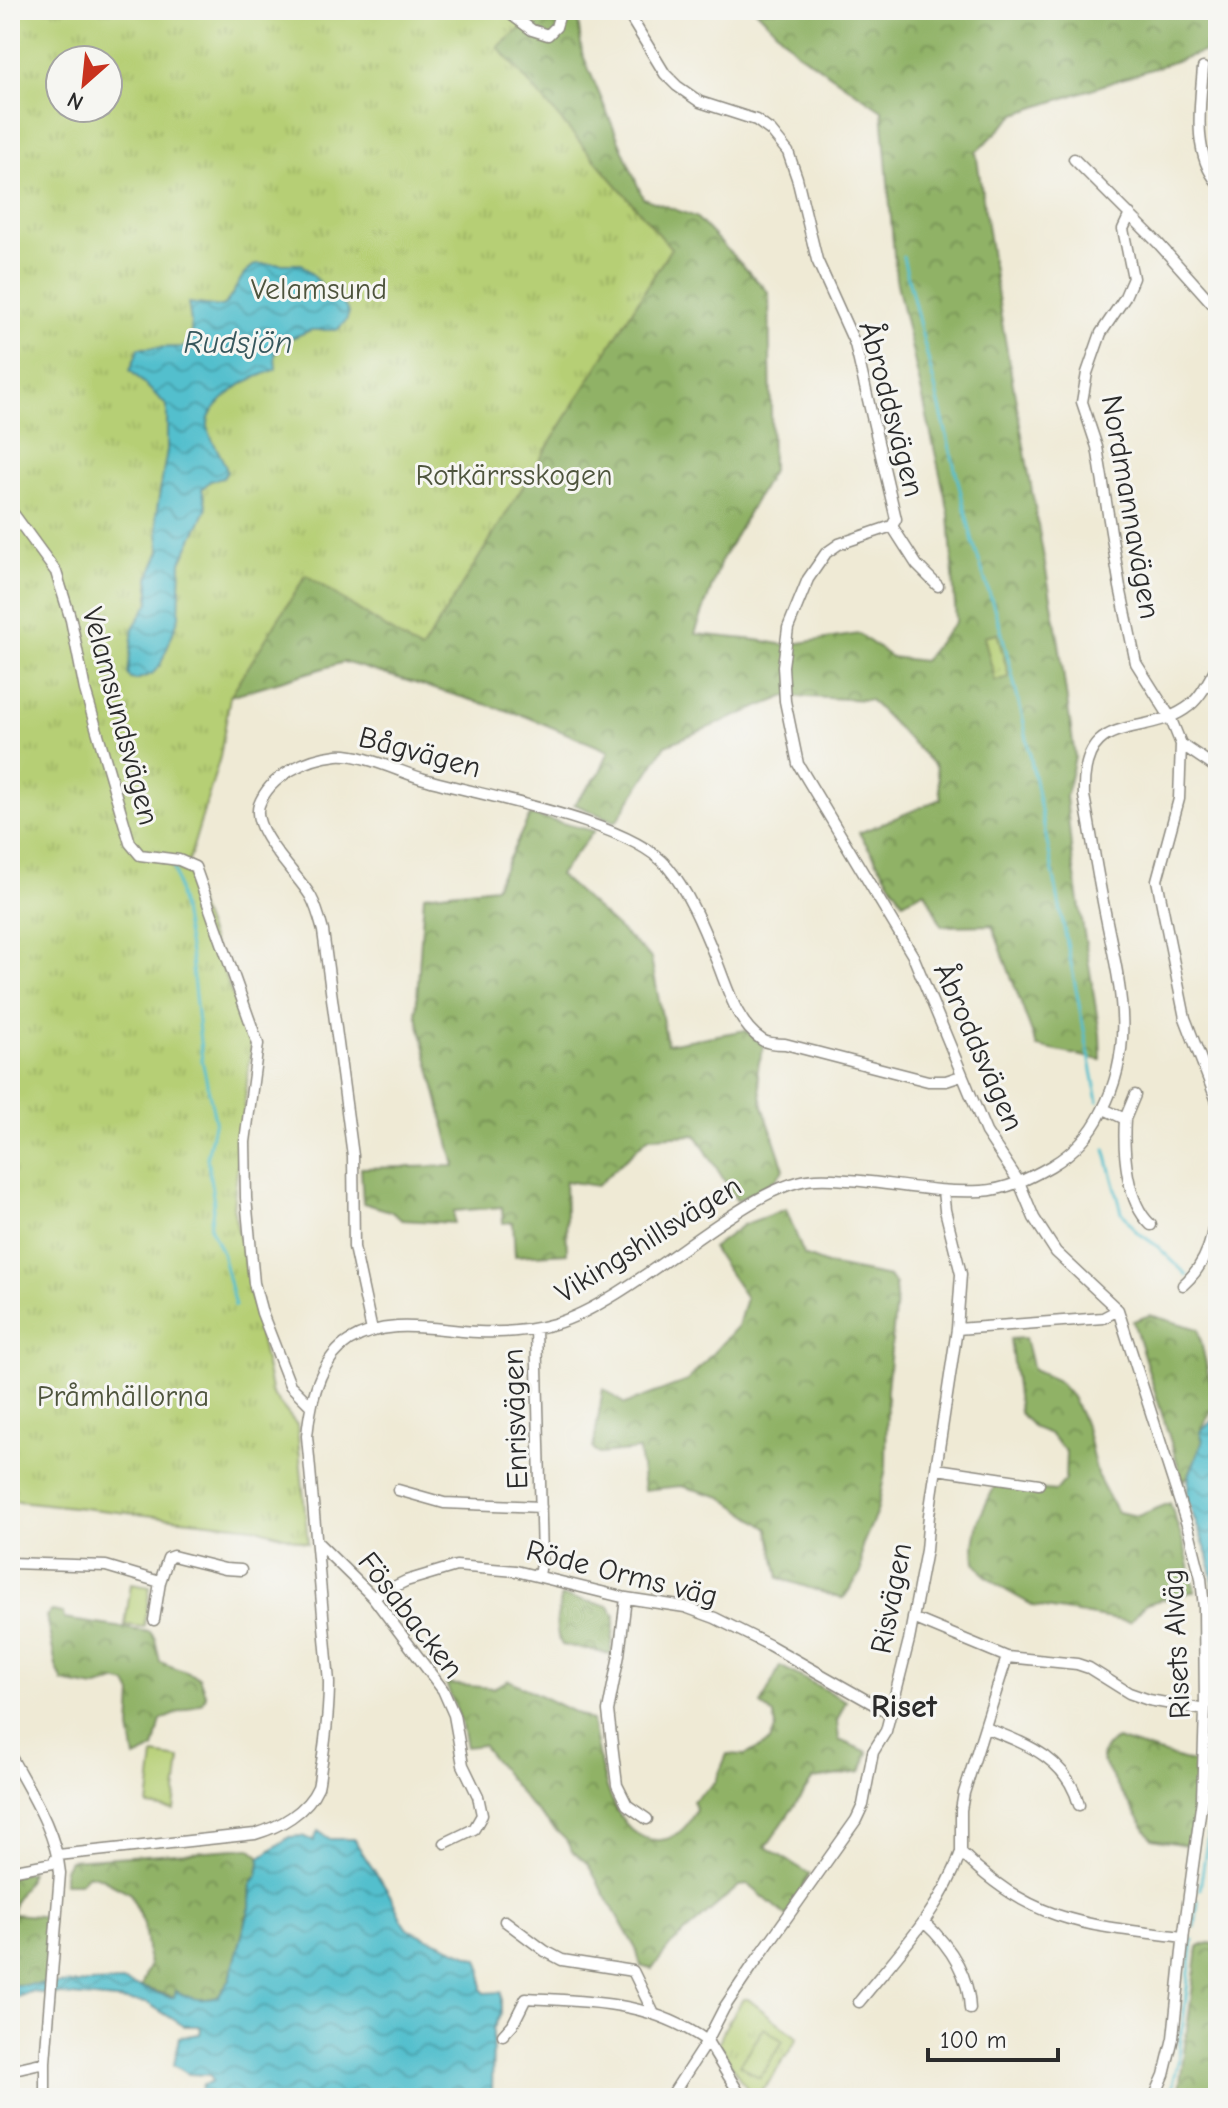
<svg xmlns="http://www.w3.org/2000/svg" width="1228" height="2108" viewBox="0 0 1228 2108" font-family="'Comic Neue',sans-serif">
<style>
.forest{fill:url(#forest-crowns);stroke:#5e6e48;stroke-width:2;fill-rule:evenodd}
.park{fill:url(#park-tufts);stroke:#707d50;stroke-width:2;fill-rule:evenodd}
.pitch{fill:#b6cf74;stroke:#707d50;stroke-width:2}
.water{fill:url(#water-waves);stroke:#3f757c;stroke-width:2}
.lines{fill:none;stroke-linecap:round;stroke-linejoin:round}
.stream{stroke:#53bfcd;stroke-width:3}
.minor-casing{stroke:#8d8a80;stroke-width:13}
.minor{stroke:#fff;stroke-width:10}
.labels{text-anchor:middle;stroke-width:6;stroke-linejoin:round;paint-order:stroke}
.park-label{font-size:30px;fill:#4e543d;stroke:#f6f6f2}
.street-label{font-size:30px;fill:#2b2b2b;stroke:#f6f6f2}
.water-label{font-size:32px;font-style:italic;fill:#37575c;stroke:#f6f6f2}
.neighbourhood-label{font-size:32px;font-weight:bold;fill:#2b2b2b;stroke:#f6f6f2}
</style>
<defs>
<pattern id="forest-crowns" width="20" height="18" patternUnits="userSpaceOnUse" patternTransform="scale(2)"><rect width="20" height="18" fill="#90b266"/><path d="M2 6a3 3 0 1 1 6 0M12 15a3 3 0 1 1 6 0" fill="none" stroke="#769154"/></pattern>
<pattern id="park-tufts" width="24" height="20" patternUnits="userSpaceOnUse" patternTransform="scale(2)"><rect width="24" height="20" fill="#b6cf74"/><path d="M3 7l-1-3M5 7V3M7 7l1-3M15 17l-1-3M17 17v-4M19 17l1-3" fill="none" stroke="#9db265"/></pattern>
<pattern id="water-waves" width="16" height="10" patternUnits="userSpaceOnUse" patternTransform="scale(2)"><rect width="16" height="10" fill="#53bfcd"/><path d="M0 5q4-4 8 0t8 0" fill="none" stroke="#459ba7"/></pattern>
</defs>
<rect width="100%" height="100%" fill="#f6f6f2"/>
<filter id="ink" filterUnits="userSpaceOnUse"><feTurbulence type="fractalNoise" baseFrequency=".0125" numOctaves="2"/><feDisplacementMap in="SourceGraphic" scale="16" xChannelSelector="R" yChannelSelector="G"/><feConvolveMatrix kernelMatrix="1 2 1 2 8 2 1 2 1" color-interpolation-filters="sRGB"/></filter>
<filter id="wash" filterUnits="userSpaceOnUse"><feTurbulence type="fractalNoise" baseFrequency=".006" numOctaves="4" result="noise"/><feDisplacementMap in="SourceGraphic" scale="32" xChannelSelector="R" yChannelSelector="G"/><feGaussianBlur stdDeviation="1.8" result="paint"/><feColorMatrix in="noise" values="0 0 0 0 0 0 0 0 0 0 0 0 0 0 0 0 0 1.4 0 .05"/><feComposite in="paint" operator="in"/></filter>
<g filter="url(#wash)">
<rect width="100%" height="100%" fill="#efead5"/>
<!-- forest -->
<path class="forest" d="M10 10H577L582 53 643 198 696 217 769 293 772 471 721 561 695 634 757 640 786 645 859 634 891 657 923 661 956 621 949 514 896 279 882 110 797 52 756 10H1218V47L1016 114 976 152 1001 317 1059 643 1075 757 1066 796 1072 857 1100 1034 1101 1060 1037 1047 992 925 942 926 925 891 903 902 859 833 941 799 936 767 870 700 786 696 666 745 616 822 574 804 599 774 609 751 525 716 344 662 230 696 143 320ZM60 60H108V108H60Z
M530 815 594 831 559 875 651 958 667 1044 746 1030 764 1046 757 1069 763 1106 784 1169 775 1180 737 1201 696 1135 649 1137 597 1186 565 1181 567 1253 515 1256 513 1222 503 1223 502 1207 454 1211V1223L402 1220 390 1211 363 1203 361 1168 455 1166 416 1013 424 895 495 887Z
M786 1209 804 1255 829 1265 889 1277 895 1285 896 1300 887 1389 886 1468 877 1512 862 1546 861 1573 843 1599 779 1578 769 1529 722 1497 681 1486 644 1490 639 1450 599 1454 593 1449 603 1389 625 1404 687 1381 738 1326 746 1298 712 1248 743 1225Z
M1150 1315 1198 1329 1215 1403 1200 1432 1203 1441 1189 1475 1183 1481 1133 1321Z
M1025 1338 1033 1370 1058 1381 1072 1397 1086 1427 1097 1475 1117 1512 1138 1516 1170 1503 1184 1545 1195 1591 1146 1604 1130 1622 1034 1606 1007 1591 985 1575 975 1562 974 1545 978 1521 995 1485 1056 1491 1065 1480 1066 1452 1050 1434 1034 1428 1019 1412 1010 1339Z
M562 1596 609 1606 615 1616 611 1654 562 1645C552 1628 558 1613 562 1596Z
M52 1611 63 1613 64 1619 150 1632 155 1639 160 1662 199 1677 206 1696 202 1703 161 1720 154 1749 135 1758 130 1729 132 1694 127 1684 115 1681 95 1688 63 1682 56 1666 46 1616Z
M780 1666 846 1701 837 1721 839 1740 868 1752 861 1772 813 1779 766 1847 810 1874 786 1916 749 1885 739 1886 671 1945 652 1969 641 1966 636 1949 587 1863 572 1851 566 1840 530 1805 482 1745 466 1747 461 1722 446 1684 493 1688 509 1680 592 1721C598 1757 611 1844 661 1840 678 1838 691 1823 696 1808L693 1801 715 1783 727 1754 745 1755 770 1742 776 1727 774 1715 761 1705Z
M1117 1739 1183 1760 1204 1764 1193 1846 1152 1839C1145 1827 1101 1764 1102 1758 1103 1748 1109 1743 1117 1739Z
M250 1848 261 1857 258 1875 251 1884 250 1907 230 1979 218 1997C202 2001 191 2000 176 1991L174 1997 141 1987 149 1966 144 1924 130 1893 99 1877 88 1874 79 1883H64V1868L70 1860Z
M31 1872C26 1889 12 1895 13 1914L50 1917 46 1984 10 1986V1876Z
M1209 1943 1218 1945V2098H1178L1198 1947Z"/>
<!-- park -->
<path class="park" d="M10 10H544L498 47 671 248 421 651 306 575 230 696 220 757 187 867 193 891 251 1045 233 1207 272 1394 297 1425 308 1543 254 1527 10 1500ZM60 60H108V108H60Z
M997 633 1009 677 995 681 984 636Z
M743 1999H748L798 2038 769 2082 755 2098 740 2079 719 2043 723 2031Z"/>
<!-- pitch -->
<path class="pitch" d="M131 1584 150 1587 144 1627 125 1625Z
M154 1755 180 1759 174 1810 148 1806Z
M764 2028 783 2041 760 2078 740 2065Z"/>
<!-- water -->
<path class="water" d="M257 264H301C312 273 320 284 330 293 338 301 345 303 349 313L346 321 337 330H311L277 344 275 356 276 369C267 374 257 376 248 381 234 388 206 410 208 426 209 441 224 456 227 472L223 478 210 481 202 489 207 508 181 562 179 617 160 666 152 674 136 680 131 679 128 674 133 628 149 602V576L160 551 156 515 167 450V406L130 370 139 348 184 347C196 337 190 317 188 303L222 307C237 294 238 273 257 264Z
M1218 1415V1651L1212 1634 1217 1604 1208 1555 1187 1499 1189 1475 1203 1441 1200 1432Z
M318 1831 330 1839H354C365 1859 379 1876 390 1895 397 1908 400 1920 409 1930L478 1959 482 1971V1990L485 1993 501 1992V2014L493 2029 492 2098H199L203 2084 212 2082 210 2075 188 2074 174 2065 179 2037 200 2034 201 2029 199 2026H184L147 2003 30 1992 10 2000V1986L16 1985 125 1982 169 1997H174L176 1991C191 2000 202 2001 218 1997L230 1979 250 1907 251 1884 258 1875 261 1857 289 1837 302 1836 314 1841Z"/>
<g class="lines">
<!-- stream -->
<path class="stream" d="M903 257 973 542 1001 630 1023 719 1098 1101
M174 867 191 959 202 1060 215 1120 207 1157 214 1203 210 1227 222 1253 235 1306
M1105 1149 1122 1212 1136 1231 1157 1246 1187 1275
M1212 1796 1218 1744
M1209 1826 1211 1803
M1200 1889 1208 1835
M1195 1927 1198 1900
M1170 2098 1178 2062 1193 1940"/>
</g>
</g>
<g filter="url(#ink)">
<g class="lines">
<!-- minor casing -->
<g class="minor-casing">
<path id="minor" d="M505 10 532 30 548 35 556 27 561 10
M626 10 665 74 677 86 700 102 756 120 771 131 788 152 797 178 817 260 855 344 896 519 892 526 839 544 826 553 808 579 788 628 783 666 785 701 798 764 913 956 986 1132 1019 1182 1034 1218 1056 1252 1118 1310 1189 1531 1201 1578 1204 1608 1205 1710 1202 1799 1184 1932 1173 2038 1164 2075 1154 2098
M1203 68C1200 105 1192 154 1218 183
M1074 159 1158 243 1218 310
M1130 214 1123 229 1133 278 1124 299 1101 333 1087 373 1082 402 1097 447 1120 587 1136 663 1170 717 1181 744 1179 799 1157 880 1185 1018 1218 1104
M10 509 56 572 71 620 85 690 130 843 140 855 179 860 195 867 258 1044 245 1142 246 1198 254 1283 262 1313 290 1385 310 1405
M892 526 917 565 938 586
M1181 744 1218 769
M1104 1109 1125 1119 1135 1095
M1125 1119C1123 1151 1126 1202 1151 1225
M1183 1285C1210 1261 1213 1234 1218 1200
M536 1329 542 1558 539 1575
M957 1329 1103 1318 1118 1310
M372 1331 354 1247 353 1156 323 931C320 920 317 908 311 897 298 874 250 831 259 805 270 775 308 758 337 755 361 753 400 772 424 779 486 797 626 820 667 866 688 891 703 927 715 957 727 985 735 1022 762 1040 768 1044 778 1044 785 1044L928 1081H946L961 1076
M937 1469 1039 1484
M398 1490 444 1503 541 1507
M318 1543 373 1597 443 1690 454 1715 463 1765 478 1796 482 1815 474 1829 445 1843
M10 1563 106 1566 160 1582 154 1620
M160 1582 168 1558 173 1556 225 1569 241 1570
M373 1597 406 1581 456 1566 516 1571 626 1598 685 1607 715 1618 769 1645 891 1714
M626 1598 619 1655 608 1711 617 1785 627 1805 647 1819
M913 1618 1007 1657 1077 1664 1089 1668 1129 1693 1149 1700 1205 1710
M1007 1657 964 1793 961 1810V1852C1030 1923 1090 1926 1183 1937
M986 1728C1026 1744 1067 1758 1079 1805
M10 1755C30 1792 56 1831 60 1873L45 2062V2098
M58 1855 255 1834C279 1827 307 1812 318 1787 320 1780 320 1770 322 1762 326 1735 329 1710 329 1682L307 1436C310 1404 319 1360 349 1341 389 1317 434 1330 478 1332 503 1333 530 1331 554 1324 606 1309 678 1250 726 1219 748 1205 772 1189 798 1182 819 1176 841 1180 861 1181 901 1185 941 1193 981 1191 1006 1190 1030 1178 1051 1166 1073 1153 1091 1134 1102 1111 1139 1040 1117 976 1103 902 1096 867 1091 831 1084 796 1081 709 1140 739 1185 709 1201 699 1209 679 1218 664
M10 1871 53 1863 58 1855
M505 1921 545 1951 562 1960 633 1971 653 2012
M924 1922C948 1944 969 1974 970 2009
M859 2002C896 1956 942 1909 961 1852
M503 2035 513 2024 526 1998C593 2002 650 2001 707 2041L670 2098
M10 2070 45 2062
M742 2098 707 2041 724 2008 751 1968 856 1820 863 1805 873 1752 886 1731 909 1640 926 1550 929 1515 957 1329 961 1274 945 1210 943 1191"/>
</g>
<!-- minor -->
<use href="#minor" class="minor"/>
</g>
</g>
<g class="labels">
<!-- park labels -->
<g class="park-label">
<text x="319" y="299">Velamsund</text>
<text x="514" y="485">Rotkärrsskogen</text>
<text x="123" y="1406">Pråmhällorna</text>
</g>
<!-- street labels -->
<g class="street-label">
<text transform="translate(892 409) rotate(75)" y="10">Åbroddsvägen</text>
<text transform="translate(1131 507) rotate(80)" y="10">Nordmannavägen</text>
<text transform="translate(121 716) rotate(75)" y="10">Velamsundsvägen</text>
<text transform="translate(420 752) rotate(15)" y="10">Bågvägen</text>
<text transform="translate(979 1047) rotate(66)" y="10">Åbroddsvägen</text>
<text transform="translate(648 1239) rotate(-32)" y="10">Vikingshillsvägen</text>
<text transform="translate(515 1419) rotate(-92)" y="10">Enrisvägen</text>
<text transform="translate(622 1573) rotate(14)" y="10">Röde Orms väg</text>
<text transform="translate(891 1598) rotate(-79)" y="10">Risvägen</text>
<text transform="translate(411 1615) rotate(52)" y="10">Fösabacken</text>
<text transform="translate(1176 1644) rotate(-93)" y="10">Risets Alväg</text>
</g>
<!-- water labels -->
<g class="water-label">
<text x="238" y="353">Rudsjön</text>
</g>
<!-- neighbourhood labels -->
<g class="neighbourhood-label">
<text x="904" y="1717">Riset</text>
</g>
</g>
<!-- margin -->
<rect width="1228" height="2108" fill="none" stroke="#f6f6f2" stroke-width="40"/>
<!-- north arrow -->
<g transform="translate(84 84) rotate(207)"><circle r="38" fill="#f6f6f2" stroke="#a5a5a2" stroke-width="2"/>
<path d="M0-6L14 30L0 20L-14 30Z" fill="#c8321e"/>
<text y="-12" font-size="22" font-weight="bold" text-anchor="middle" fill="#2b2b2b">N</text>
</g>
<!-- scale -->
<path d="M928 2048v12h130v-12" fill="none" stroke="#2b2b2b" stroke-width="4"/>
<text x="940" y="2048" font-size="24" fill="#2b2b2b" stroke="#f6f6f2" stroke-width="6" paint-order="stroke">100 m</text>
</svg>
